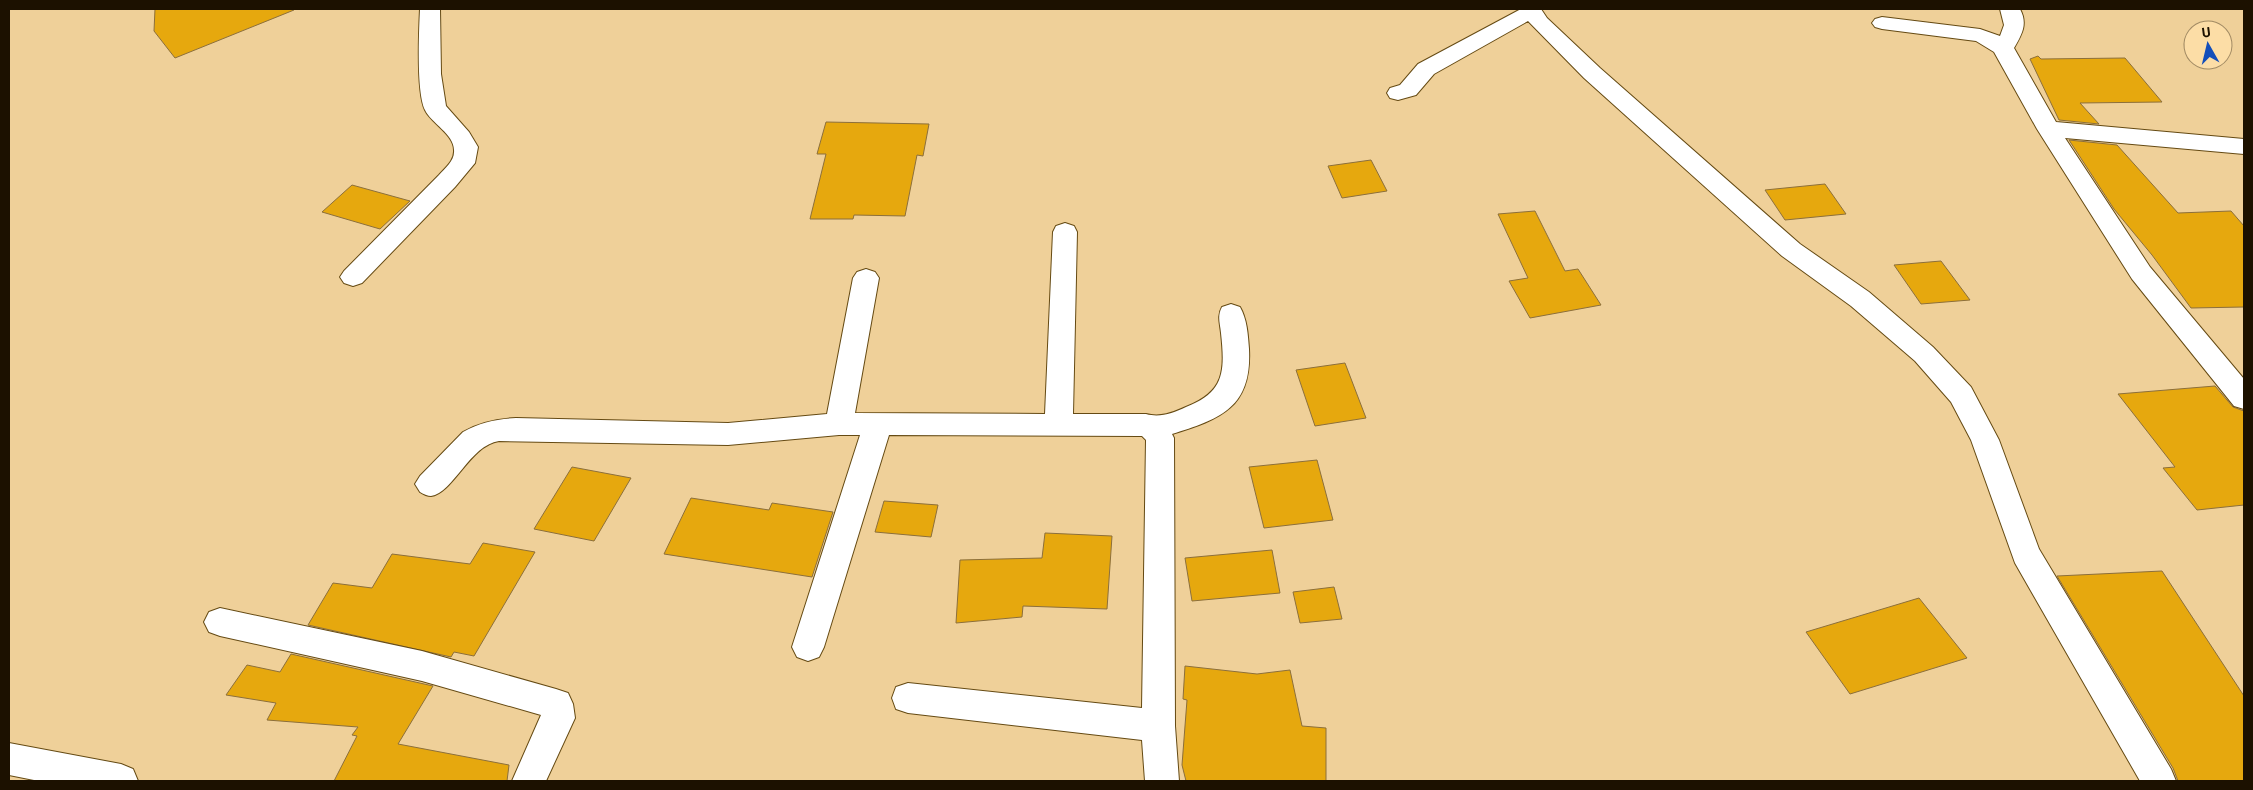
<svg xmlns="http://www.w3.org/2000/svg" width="2253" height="790" viewBox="0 0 2253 790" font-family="Barlow,sans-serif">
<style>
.building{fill:#e6a80e;stroke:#8c6f3b}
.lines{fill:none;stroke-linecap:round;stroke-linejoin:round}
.street-casing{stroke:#654a13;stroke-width:2}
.street{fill:#fff;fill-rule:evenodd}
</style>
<rect width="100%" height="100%" fill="#efd099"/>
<!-- building -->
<path class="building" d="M155 9H294V10L175 58 154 31Z
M2038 56 2041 59 2125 58 2162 102 2080 103 2099 124 2059 120 2030 59Z
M826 122 929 124 923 156 917 155 905 216 854 215 853 219H810L826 154H817Z
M2069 140 2117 145 2178 213 2231 211 2244 226V307L2191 308 2152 255 2114 209Z
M1371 160 1387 191 1342 198 1328 166Z
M1825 184 1846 214 1785 220 1765 190Z
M352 185 410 201 380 229 322 212Z
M1535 211 1565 271 1578 269 1601 305 1530 318 1509 281 1528 278 1498 214Z
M1941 261 1970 300 1921 304 1894 265Z
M1345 363 1366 418 1315 426 1296 370Z
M2215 386 2233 407 2244 411V505L2197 510 2163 468 2175 467 2118 394Z
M1317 460 1333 520 1264 528 1249 467Z
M572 467 631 478 594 541 534 529Z
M691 498 769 510 772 503 833 512 812 577 664 554Z
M884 501 938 505 931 537 875 532Z
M1045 533 1112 536 1107 609 1023 606 1022 617 956 623 960 560 1042 558Z
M483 543 535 552 474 656 454 652 451 657 308 625 333 583 372 588 392 554 470 564Z
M1272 550 1280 593 1192 601 1185 558Z
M2162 571 2244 696V781H2178L2173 768 2057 576Z
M1334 587 1342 619 1300 623 1293 592Z
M1919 598 1967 658 1850 694 1806 632Z
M291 654 433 686 398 744 509 765 507 781H334L357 736 352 735 358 727 267 720 276 703 226 695 247 665 280 672Z
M1185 666 1257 674 1290 670 1302 726 1326 728V781H1186L1182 765 1187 700 1183 699Z"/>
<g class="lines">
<!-- street casing -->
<g class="street-casing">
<path id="street" d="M420 9H440L441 74 446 106 469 132 478 147 475 163 455 187 362 283 353 286 344 283 340 277 344 271 439 175C445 168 455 161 454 150 454 134 431 123 425 110 416 92 419 30 420 9Z
M1521 9H1541L1547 18 1600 68 1800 244 1869 292 1933 347 1971 387 1999 440 2039 549 2171 769 2176 781H2140L2015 563 1971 440 1951 402 1915 361 1851 306 1782 256 1584 78 1528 21 1434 74 1416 95 1398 100 1390 98 1387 93 1390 88 1400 85 1418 64Z
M2000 9H2020C2028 24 2022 34 2014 48L2056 122 2244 139V154L2065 138 2150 267 2244 379V409L2234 406 2132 279 2037 129 1994 52 1976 41 1882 29 1875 27 1872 23 1875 19 1882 17 1980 29 2000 36 2004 25Z
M1065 223 1074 226 1077 232 1073 414H1146C1160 418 1173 413 1186 407 1225 392 1225 371 1221 333 1220 323 1217 316 1222 307L1231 304 1240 307C1247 319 1248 335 1249 349 1252 407 1221 419 1172 434L1174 438 1175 726 1179 781H1145L1142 740 908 713 896 709 892 698 896 687 908 683 1142 708 1146 440 1142 436 889 435 824 647 819 657 808 661 797 657 792 647 860 435H839L728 445 499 441C470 445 453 493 431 496 428 496 423 494 420 492L415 484 420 476 463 432C480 422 497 419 516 418L728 423 827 414 853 278 857 272 866 269 875 272 879 278 855 413 1045 414 1053 232 1056 226Z
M220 608 422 651 556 689 568 693 573 704 575 718 546 781H512L541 715 422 681 220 636 209 632 204 622 209 612Z
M9 743 121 764 133 769 138 781H39L9 775Z"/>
</g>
<!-- street -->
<use href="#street" class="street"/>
</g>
<!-- border -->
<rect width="2253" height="790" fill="none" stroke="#1c1100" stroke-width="20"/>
<!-- north arrow -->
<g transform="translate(2208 45) rotate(352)"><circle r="24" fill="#fcdda6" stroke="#a28b64"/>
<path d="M0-4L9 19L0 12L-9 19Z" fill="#134eba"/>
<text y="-8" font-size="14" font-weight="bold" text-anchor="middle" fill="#1c1100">U</text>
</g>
</svg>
